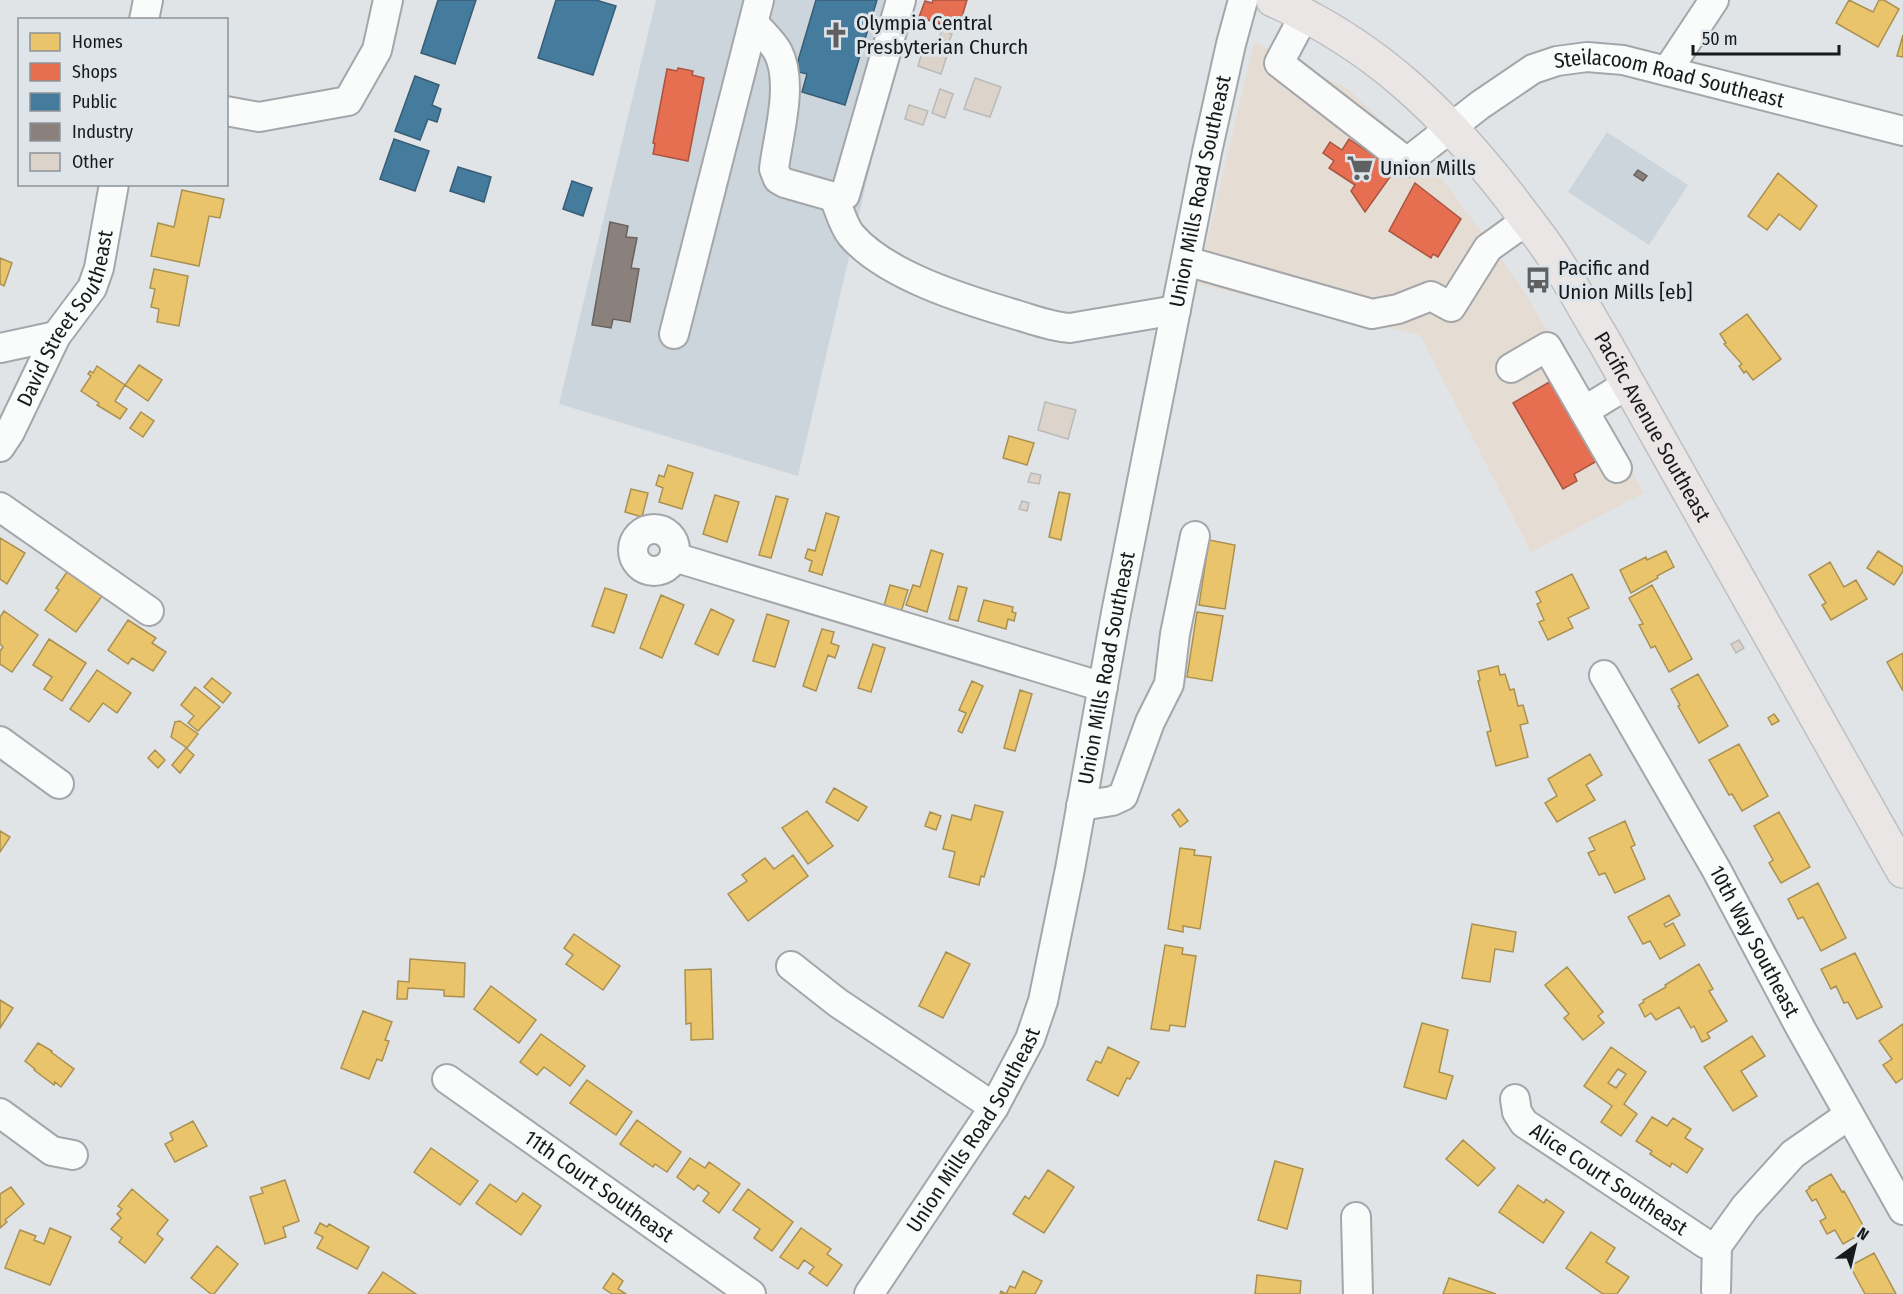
<svg xmlns="http://www.w3.org/2000/svg" width="1903" height="1294" viewBox="0 0 1903 1294" font-family="'Fira Sans Condensed',sans-serif">
<style>
.commercial{fill:#e5ddd4}
.built{fill:#cdd5dc}
.homes{fill:#e9c46a;stroke:#aa9152;stroke-width:1.5;fill-rule:evenodd}
.shops{fill:#e76f51;stroke:#a95541;stroke-width:1.5}
.public{fill:#457b9d;stroke:#375e76;stroke-width:1.5}
.industry{fill:#8a817c;stroke:#68625f;stroke-width:1.5}
.building{fill:#dcd3ca;stroke:#b9baba;stroke-width:1.5}
.lines{fill:none;stroke-linecap:round;stroke-linejoin:round}
.minor-casing{stroke:#a4a6a9;stroke-width:32}
.major-casing{stroke:#bdbfc0;stroke-width:36}
.minor{stroke:#fafbfb;stroke-width:28}
.major{stroke:#eae6e5;stroke-width:33}
.labels{text-anchor:middle;stroke-width:6;stroke-linejoin:round;paint-order:stroke}
.poi-label{font-size:21px;fill:#17191b;stroke:#dee5ea;text-anchor:start}
.street-label{font-size:21px;fill:#17191b;stroke:#dee5ea}
</style>
<rect width="100%" height="100%" fill="#e1e4e7"/>
<!-- commercial -->
<path class="commercial" d="M1254 42 1348 89 1438 173 1520 285 1644 493 1531 552 1420 335 1197 284Z"/>
<!-- built -->
<path class="built" d="M656 0H909L798 476 559 404Z
M1607 132 1688 185 1649 245 1568 192Z"/>
<!-- homes -->
<path class="homes" d="M1849 0 1873 12 1879 0H1884L1899 9 1878 47 1836 23Z
M1903 35V57L1897 56Z
M1778 173 1817 206 1800 230 1779 214 1767 230 1748 216Z
M182 190 224 199 220 218 209 216 199 266 151 256 158 223 174 227Z
M0 258 12 263 4 286 0 284Z
M154 269 188 276 179 326 157 322 159 309 151 307 155 289 150 288Z
M1747 314 1781 359 1753 380 1746 371 1744 373 1739 366 1742 364 1724 344 1726 343 1720 334Z
M139 365 162 380 148 401 125 385Z
M97 366 125 385 115 401 127 409 120 419 97 405 99 403 81 391 91 376 88 374 90 371 93 373Z
M141 412 154 421 143 437 130 428Z
M1009 436 1034 443 1027 465 1003 458Z
M668 465 693 473 682 509 659 502 663 488 656 485 659 475 664 477Z
M631 489 648 493 642 517 625 512Z
M1059 492 1070 494 1061 540 1049 537Z
M715 495 739 502 727 542 703 534Z
M776 496 788 499 771 558 759 555Z
M826 513 839 517 822 575 809 571 812 561 805 558 808 549 815 551Z
M0 538 25 553 7 584 0 579Z
M1209 540 1235 545 1225 609 1199 605Z
M931 550 943 554 927 612 906 605 913 585 920 587Z
M1666 551 1674 567 1657 576 1658 578 1631 593 1620 570 1646 557 1647 560Z
M1878 551 1903 567V571L1894 585 1867 568Z
M1830 562 1844 587 1856 580 1867 599 1831 620 1822 605 1826 603 1809 575Z
M67 572 102 596 76 632 45 610 59 590 56 588Z
M1572 574 1589 608 1568 618 1573 628 1548 640 1539 622 1544 620 1537 604 1541 602 1536 592Z
M890 585 908 590 901 612 884 606Z
M1652 585 1692 659 1669 672 1655 646 1651 648 1639 625 1643 624 1629 598Z
M958 586 967 588 958 621 949 619Z
M605 588 627 595 614 633 592 626Z
M661 595 684 605 662 658 640 648Z
M984 600 1013 607 1012 612 1016 613 1014 621 1008 619 1006 629 978 621Z
M711 609 734 620 718 655 695 644Z
M4 611 38 635 12 672 0 664V651L3 647 0 644V617Z
M1197 612 1223 616 1212 681 1187 677Z
M767 614 789 621 775 667 753 661Z
M128 620 156 638 152 643 166 652 153 671 132 658 128 664 108 650Z
M822 629 834 632 831 643 839 646 835 658 828 655 816 691 803 686Z
M49 639 86 663 62 701 44 689 52 677 33 665Z
M873 644 885 648 871 692 858 688Z
M1903 653V691L1887 662Z
M1498 666 1500 675 1505 674 1510 690 1514 689 1518 706 1523 705 1528 723 1520 725 1528 757 1496 766 1487 732 1491 731 1478 681 1480 680 1478 671Z
M97 670 131 693 117 713 103 703 89 722 70 709Z
M1698 674 1728 726 1699 743 1678 706 1680 705 1671 689Z
M212 678 231 693 223 703 204 687Z
M972 681 983 686 962 733 958 731 966 713 959 710Z
M195 687 220 707 198 731 188 723 194 716 181 705Z
M1020 690 1032 694 1015 751 1004 748Z
M1774 714 1779 721 1772 725 1768 718Z
M180 721 198 734 187 748 171 737 175 722Z
M1739 744 1768 796 1742 811 1732 794 1729 795 1709 760Z
M186 748 194 755 180 773 172 765Z
M155 750 165 760 158 768 148 758Z
M1590 754 1602 775 1586 785 1595 800 1557 822 1545 803 1557 796 1548 779Z
M834 788 867 807 858 821 826 802Z
M975 805 1003 812 984 877 981 876 979 885 949 877 955 852 943 849 952 815 971 820Z
M1179 809 1188 821 1180 827 1172 815Z
M807 811 833 846 808 864 782 828Z
M930 812 941 816 936 830 925 826Z
M1779 812 1810 867 1781 883 1769 863 1773 860 1754 826Z
M1625 821 1635 845 1631 847 1645 879 1615 893 1605 873 1599 875 1588 853 1595 850 1589 838Z
M0 831 10 837 0 852Z
M1180 848 1195 850 1194 855 1211 857 1200 929 1183 926V932L1168 929Z
M793 855 808 876 748 921 728 894 747 881 742 875 765 858 774 869Z
M1818 883 1846 938 1821 951 1803 917 1798 919 1788 899Z
M1669 895 1680 915 1664 924 1666 927 1673 923 1685 945 1660 959 1650 941 1643 944 1628 917Z
M1472 924 1516 932 1513 952 1495 949 1490 982 1462 978Z
M574 934 620 966 603 990 566 964 573 955 564 948Z
M1165 945 1183 948 1182 954 1196 956 1185 1027 1170 1025 1169 1031 1151 1029Z
M946 952 970 964 943 1018 919 1006Z
M1855 953 1882 1007 1857 1019 1848 1002 1844 1003 1836 986 1831 989 1821 969Z
M410 959 465 963 464 997 444 996V990L408 988 407 999H397L398 981 409 982Z
M1699 964 1713 989 1709 991 1727 1021 1707 1033 1710 1038 1702 1042 1694 1026 1691 1028 1679 1007 1656 1020 1651 1013 1645 1017 1639 1005 1644 1002 1643 1000 1666 987 1665 985Z
M1567 967 1603 1012 1598 1016 1604 1023 1583 1040 1564 1018 1569 1014 1545 985Z
M711 969 713 1039 691 1040V1023L686 1024 685 970Z
M491 986 536 1020 519 1043 474 1009Z
M0 1000 13 1008 0 1028Z
M363 1011 392 1022 385 1040 389 1041 382 1061 377 1059 369 1079 341 1068Z
M1422 1023 1448 1030 1439 1072 1453 1076 1446 1099 1404 1087Z
M1903 1024V1078L1896 1083 1883 1065 1892 1059 1879 1041Z
M541 1034 585 1066 570 1086 544 1067 537 1075 520 1062Z
M1752 1036 1765 1056 1741 1071 1757 1096 1733 1111 1704 1067Z
M38 1043 52 1051 51 1052 74 1069 61 1087 55 1082 54 1085 34 1070 35 1069 25 1061Z
M1108 1047 1139 1062 1130 1079 1127 1078 1118 1096 1087 1080 1096 1061 1101 1063Z
M1611 1047 1646 1072 1624 1104 1637 1114 1621 1136 1601 1122 1612 1106 1584 1086ZM1618 1069 1626 1074 1616 1088 1608 1083Z
M587 1080 632 1112 616 1135 570 1103Z
M1652 1117 1667 1126 1673 1118 1691 1129 1685 1138 1703 1149 1687 1173 1672 1163 1670 1167 1650 1154 1652 1151 1636 1141Z
M637 1120 681 1152 667 1172 655 1164 653 1167 620 1144Z
M193 1121 207 1146 175 1162 165 1144 173 1140 170 1133Z
M1463 1140 1495 1168 1478 1186 1446 1159Z
M431 1148 478 1181 460 1205 414 1172Z
M690 1158 705 1168 709 1162 740 1184 719 1213 703 1201 709 1193 698 1185 694 1190 677 1177Z
M1275 1161 1303 1169 1287 1229 1258 1220Z
M1048 1170 1074 1187 1044 1233 1013 1214 1025 1196 1029 1199Z
M1831 1174 1842 1192 1844 1191 1866 1231 1843 1244 1835 1230 1827 1234 1820 1221 1826 1218 1816 1199 1812 1201 1806 1191 1810 1188 1809 1187Z
M285 1180 299 1221 283 1227 286 1237 265 1244 250 1197 263 1193 261 1188Z
M490 1184 516 1202 523 1193 541 1206 521 1235 476 1203Z
M1518 1185 1544 1203 1546 1199 1564 1212 1543 1243 1499 1212Z
M11 1187 24 1204 5 1220 7 1222 0 1228V1194Z
M132 1189 168 1220 157 1234 163 1239 145 1263 119 1242 122 1238 111 1229 121 1218 117 1214 122 1209 118 1206Z
M748 1189 793 1222 772 1251 754 1238 760 1229 733 1210Z
M320 1223 327 1227 329 1224 369 1247 357 1269 317 1248 323 1237 315 1233Z
M50 1228 71 1237 50 1285 5 1268 20 1230 36 1236 34 1240 44 1244Z
M801 1228 831 1249 827 1254 842 1265 827 1286 809 1273 814 1267 804 1260 798 1269 780 1257Z
M1591 1232 1615 1248 1606 1262 1629 1277 1617 1294H1603L1566 1268Z
M217 1246 238 1264 214 1294H211L191 1278Z
M1874 1253 1896 1294H1865L1850 1266Z
M1023 1271 1042 1281 1035 1294H1000L1001 1291 1006 1294 1010 1286 1015 1288Z
M383 1272 416 1294H368Z
M613 1273 623 1281 618 1289 626 1294H612L603 1288Z
M1257 1275 1301 1281 1300 1294H1255Z
M1449 1278 1496 1294H1443Z"/>
<!-- shops -->
<path class="shops" d="M933 0H967L961 20 964 21 961 31 919 17 925 1 932 3Z
M678 68 693 71 692 75 704 78 688 161 653 154 655 144 653 143 667 69 677 71Z
M1349 139 1395 170 1365 212 1351 191 1355 185 1329 168 1334 161 1323 153 1330 142 1342 150Z
M1415 183 1461 219 1438 257 1433 254 1431 258 1389 231Z
M1551 381 1597 461 1574 474 1577 481 1563 489 1513 403Z"/>
<!-- public -->
<path class="public" d="M438 0H476L455 64 421 53Z
M556 0H596L616 6 593 75 538 58Z
M816 0H877L845 105 802 92 807 74 795 71Z
M415 76 439 85 432 105 441 109 437 122 428 119 420 140 395 131Z
M394 139 429 151 415 191 380 179Z
M458 167 491 177 484 202 450 191Z
M572 181 592 188 583 216 563 209Z"/>
<!-- industry -->
<path class="industry" d="M1638 170 1647 176 1643 181 1634 175Z
M610 222 628 226 626 237 637 238 631 268 639 269 630 322 613 319 611 328 592 325Z"/>
<!-- building -->
<path class="building" d="M942 30 952 34 949 42 939 39Z
M925 42 949 49 941 74 918 66Z
M975 78 1001 87 990 117 964 109Z
M940 89 953 94 945 118 932 113Z
M909 105 928 111 923 125 905 119Z
M1045 402 1076 410 1068 439 1038 430Z
M1031 473 1041 475 1039 484 1028 482Z
M1022 501 1029 503 1027 511 1019 509Z
M1739 640 1744 648 1736 653 1731 644Z"/>
<g class="lines">
<!-- minor casing -->
<g class="minor-casing">
<g id="minor">
<path id="s1" d="M1305 14 1279 63 1407 162 1480 105 1533 69 1557 61 1587 57 1623 60 1903 131"/>
<path d="M144 20 148 0"/>
<path d="M754 23C761 32 772 41 778 52 794 84 778 135 774 169L778 179 785 183 834 197 845 195 851 174 901 0"/>
<path d="M1667 71 1714 0"/>
<path d="M226 111 259 117 348 101 377 50 388 0"/>
<path d="M834 197C839 209 843 225 851 235 886 276 966 300 1017 315 1034 320 1052 327 1070 328L1176 310"/>
<path d="M1186 261 1372 314 1398 309 1431 296 1451 307 1488 248 1527 220"/>
<path d="M674 334 759 0"/>
<path d="M0 348 56 336"/>
<path d="M1511 368 1547 347 1617 468"/>
<path d="M1584 411 1628 384"/>
<path id="s2" d="M0 447 10 432 56 336 92 288 99 268 114 184"/>
<path d="M0 507 149 611"/>
<circle cx="654" cy="550" r="21"/>
<path d="M674 557 1103 687"/>
<path id="s3" d="M1604 675 1716 869 1801 1029 1903 1210"/>
<path d="M0 741 59 784"/>
<path d="M1081 806 1112 801 1123 796 1150 722 1169 684 1175 634 1195 536"/>
<path d="M791 966 838 1003 994 1107"/>
<path id="s4" d="M447 1079 751 1294"/>
<path id="s5" d="M1515 1099 1517 1112 1524 1123 1697 1238 1706 1244 1717 1246"/>
<path d="M0 1113 52 1151 73 1155"/>
<path d="M1356 1217 1358 1294"/>
<path d="M1716 1290 1717 1246 1745 1207 1793 1154 1849 1115"/>
<path id="s6" d="M869 1294 994 1107 1030 1039 1043 1001 1070 869 1116 613 1207 152 1231 44 1243 0"/>
</g>
</g>
<!-- major casing -->
<g class="major-casing">
<g id="major">
<path id="s7" d="M1273 0C1373 44 1442 110 1509 196 1525 218 1543 239 1557 262 1574 288 1588 315 1604 341L1903 871"/>
</g>
</g>
<!-- minor -->
<use href="#minor" class="minor"/>
<!-- major -->
<use href="#major" class="major"/>
</g>
<!-- icons -->
<defs>
<g id="church-bare" transform="scale(2.07)"><path d="M-1.2-6h2.4v3.5h3.3v2.4h-3.3V6h-2.4V-.1h-3.3v-2.4h3.3Z" fill="#5e6062" stroke="#dee5ea" stroke-width="2.5" paint-order="stroke"/></g>
<g id="supermarket-bare" transform="scale(2.07)"><path d="M-6-5.5h2.5l.6 2H6L4.5 2H-2.5L-4.4-4H-6ZM-1.5 3.2a1.3 1.3 0 1 0 .1 0ZM3 3.2a1.3 1.3 0 1 0 .1 0Z" fill="#5e6062" stroke="#dee5ea" stroke-width="2.5" paint-order="stroke"/></g>
<g id="bus-bare" transform="scale(2.07)"><path d="M-5-6H5V4H4V6H2V4H-2V6H-4V4H-5ZM-3.5-4V0h7V-4ZM-3.5 1.2v1.5H-2V1.2ZM2 1.2v1.5H3.5V1.2Z" fill="#5e6062" stroke="#dee5ea" stroke-width="2.5" paint-order="stroke"/></g>
</defs>
<g fill-rule="evenodd">
<use href="#church-bare" x="836" y="35"/>
<use href="#supermarket-bare" x="1360" y="168"/>
<use href="#bus-bare" x="1538" y="280"/>
</g>
<g class="labels">
<!-- poi labels -->
<g class="poi-label">
<text x="856" y="30">Olympia Central<tspan x="856" dy="24">Presbyterian Church</tspan></text>
<text x="1380" y="175">Union Mills</text>
<text x="1558" y="275">Pacific and<tspan x="1558" dy="24">Union Mills [eb]</tspan></text>
</g>
<!-- street labels -->
<g class="street-label">
<text dy="7" stroke="none"><textPath href="#s1" startOffset="514">Steilacoom Road Southeast</textPath></text>
<text dy="7" stroke="none"><textPath href="#s6" startOffset="1167">Union Mills Road Southeast</textPath></text>
<text dy="7" stroke="none"><textPath href="#s2" startOffset="146">David Street Southeast</textPath></text>
<text dy="7" stroke="none"><textPath href="#s7" startOffset="582">Pacific Avenue Southeast</textPath></text>
<text dy="7" stroke="none"><textPath href="#s6" startOffset="681">Union Mills Road Southeast</textPath></text>
<text dy="7" stroke="none"><textPath href="#s3" startOffset="306">10th Way Southeast</textPath></text>
<text dy="7" stroke="none"><textPath href="#s6" startOffset="195">Union Mills Road Southeast</textPath></text>
<text dy="7" stroke="none"><textPath href="#s5" startOffset="128">Alice Court Southeast</textPath></text>
<text dy="7" stroke="none"><textPath href="#s4" startOffset="186">11th Court Southeast</textPath></text>
</g>
</g>
<!-- legend -->
<rect x="18" y="18" width="210" height="168" fill="#dee5ea" stroke="#8e9397" stroke-width="1.5"/>
<rect x="30" y="33" width="30" height="18" fill="#e9c46a" stroke="#8e9397" stroke-width="1.5"/>
<text x="72" y="48" font-size="18" fill="#17191b">Homes</text>
<rect x="30" y="63" width="30" height="18" fill="#e76f51" stroke="#8e9397" stroke-width="1.5"/>
<text x="72" y="78" font-size="18" fill="#17191b">Shops</text>
<rect x="30" y="93" width="30" height="18" fill="#457b9d" stroke="#8e9397" stroke-width="1.5"/>
<text x="72" y="108" font-size="18" fill="#17191b">Public</text>
<rect x="30" y="123" width="30" height="18" fill="#8a817c" stroke="#8e9397" stroke-width="1.5"/>
<text x="72" y="138" font-size="18" fill="#17191b">Industry</text>
<rect x="30" y="153" width="30" height="18" fill="#dcd3ca" stroke="#8e9397" stroke-width="1.5"/>
<text x="72" y="168" font-size="18" fill="#17191b">Other</text>
<!-- north arrow -->
<g transform="translate(1855 1246) rotate(34)" stroke="#dee5ea" stroke-width="4.5" paint-order="stroke">
<path d="M0-4.5L10 22L0 15L-10 22Z" fill="#17191b"/>
<text y="-9" font-size="16" font-weight="bold" text-anchor="middle" fill="#17191b">N</text>
</g>
<!-- scale -->
<path d="M1693 45v9h146v-9" fill="none" stroke="#17191b" stroke-width="3"/>
<text x="1702" y="45" font-size="18" fill="#17191b" stroke="#dee5ea" stroke-width="4.5" paint-order="stroke">50 m</text>
</svg>
